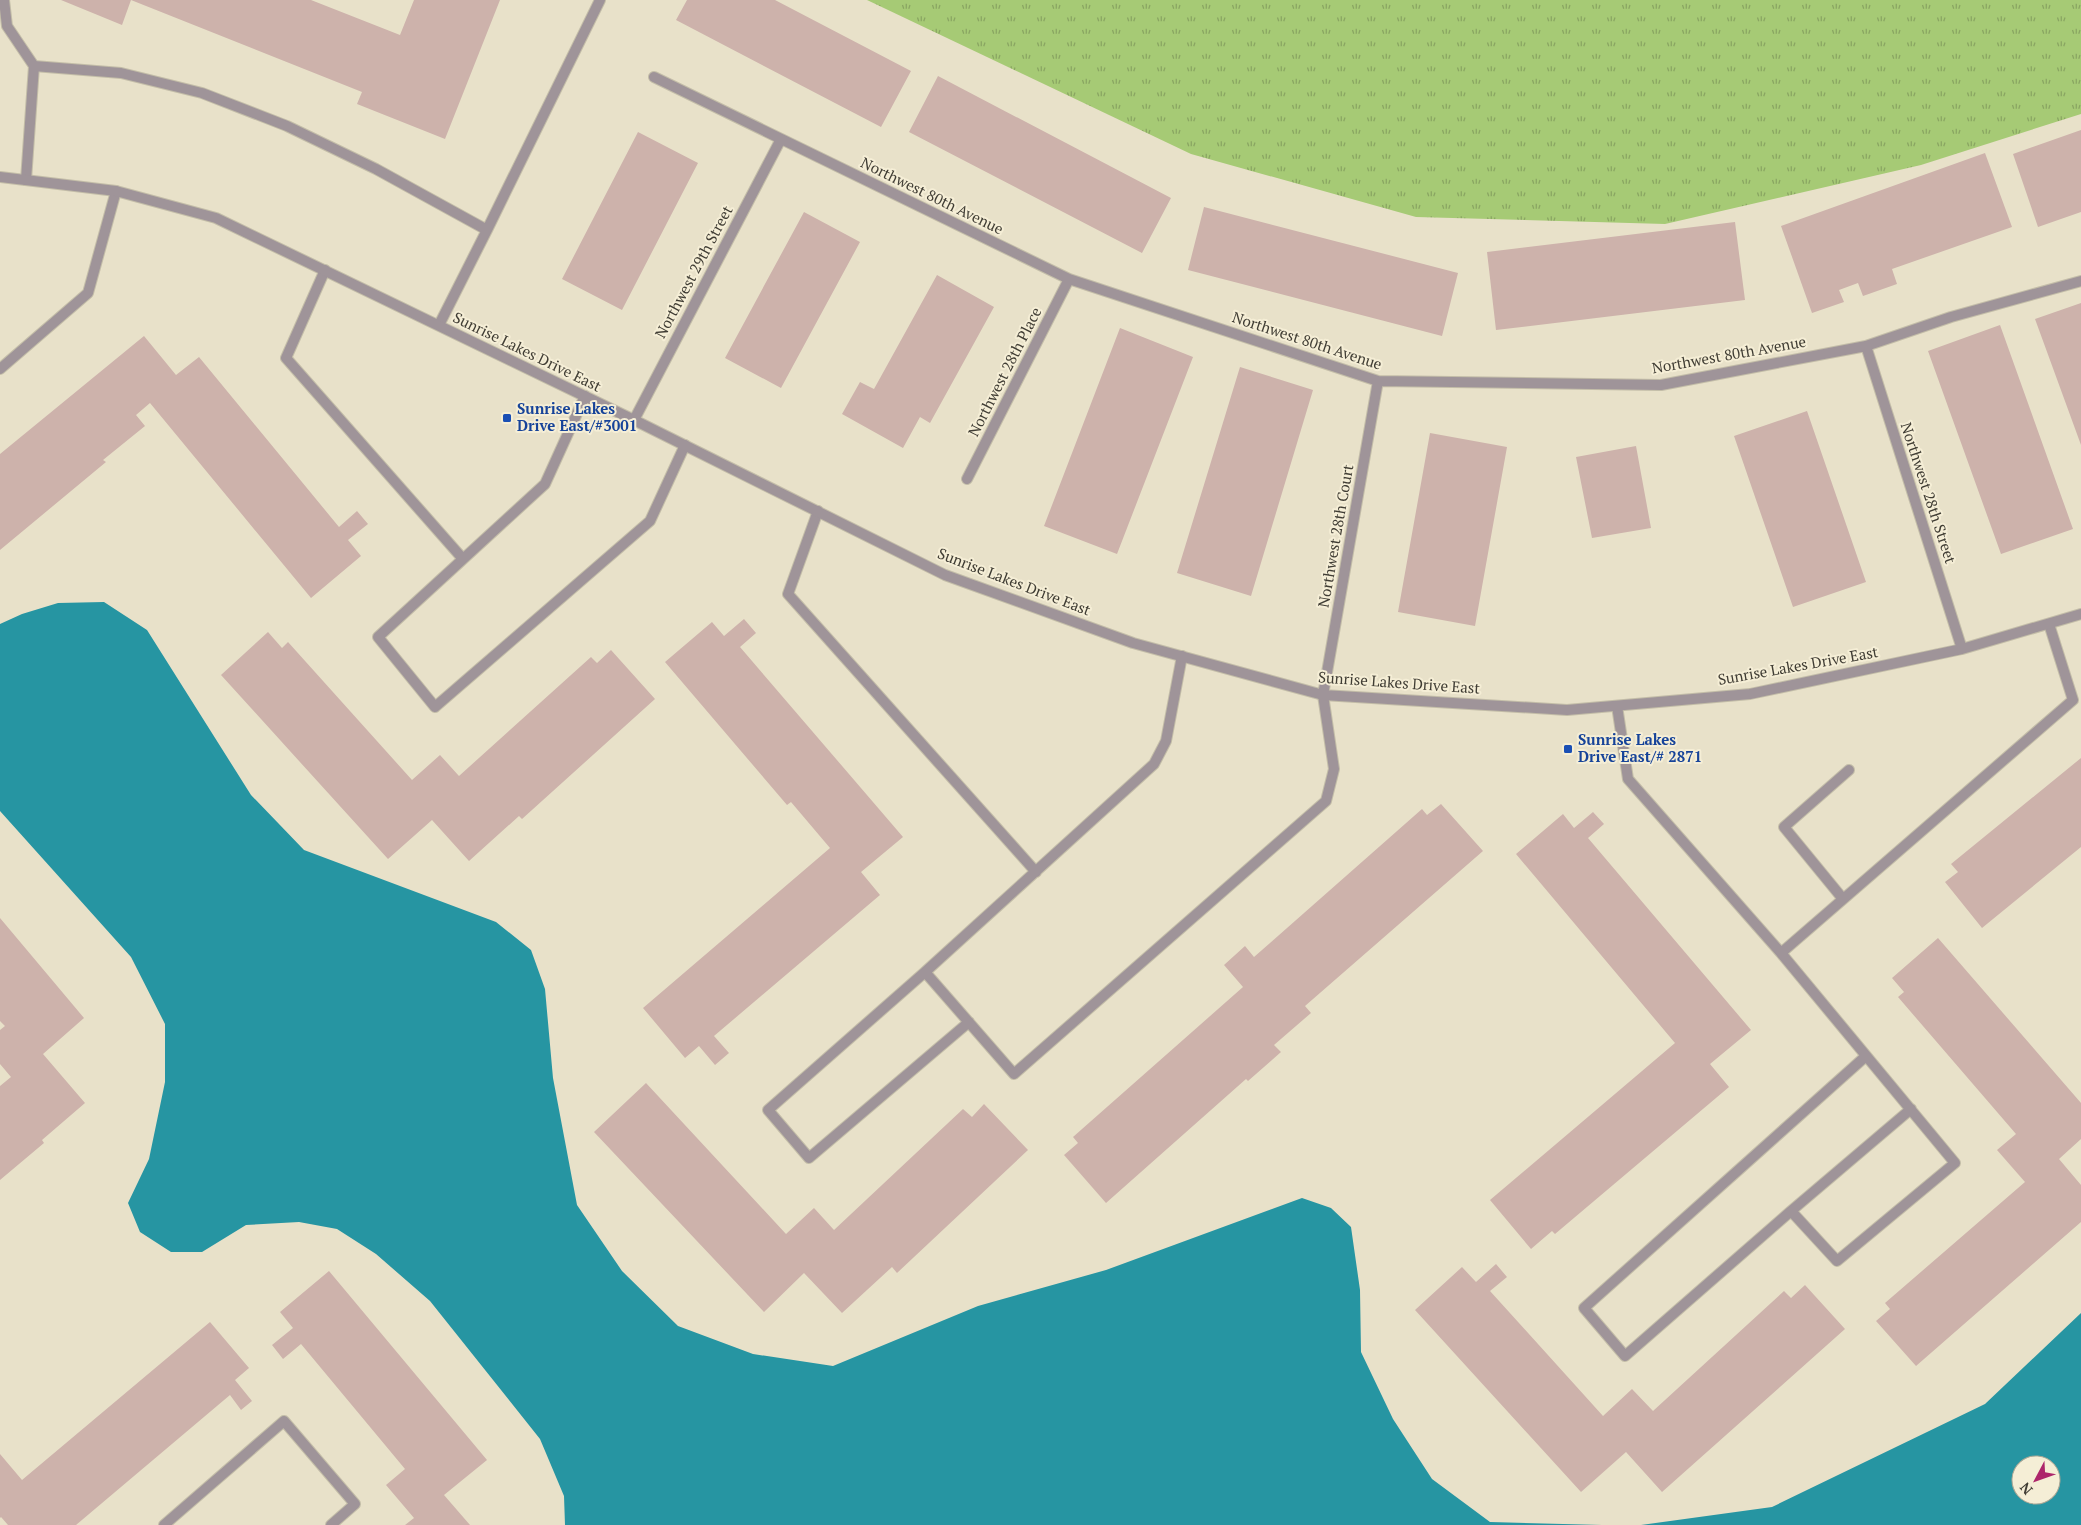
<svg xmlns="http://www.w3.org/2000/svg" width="2081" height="1525" viewBox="0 0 2081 1525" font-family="'PT Serif',serif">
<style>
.grass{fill:url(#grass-tufts)}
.water{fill:#2695a2;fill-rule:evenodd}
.building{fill:#cdb2ab}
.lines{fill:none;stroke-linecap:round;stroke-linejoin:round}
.service-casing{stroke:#c3bda8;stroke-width:12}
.minor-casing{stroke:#c3bda8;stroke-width:12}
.service{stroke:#9f9499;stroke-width:10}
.minor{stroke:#9f9499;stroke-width:10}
.transit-dot{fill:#1a4fb4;stroke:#f5eed6;stroke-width:2}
.labels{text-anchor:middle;stroke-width:4;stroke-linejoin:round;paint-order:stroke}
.street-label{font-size:15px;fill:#403d34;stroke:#f5eed6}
.transit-label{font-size:15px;font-weight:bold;fill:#164399;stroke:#f5eed6;text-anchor:start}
</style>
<defs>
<pattern id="grass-tufts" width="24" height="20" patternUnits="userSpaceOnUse" patternTransform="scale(1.25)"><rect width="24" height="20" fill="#a6ca75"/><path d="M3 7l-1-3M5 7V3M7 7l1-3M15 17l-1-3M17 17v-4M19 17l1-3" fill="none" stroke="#89a561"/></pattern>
</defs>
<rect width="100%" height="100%" fill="#e8e1c9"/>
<!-- grass -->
<path class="grass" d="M867 0H2081V114L1921 165 1665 224 1416 217 1191 154Z"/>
<!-- water -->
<path class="water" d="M104 602 147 630 251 795 304 850 496 922 531 950 545 989 553 1078 577 1205 622 1271 678 1326 753 1354 833 1366 978 1306 1106 1270 1302 1198 1331 1208 1351 1227 1360 1290 1361 1352 1393 1419 1432 1479 1490 1522 1602 1525H565L564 1496 540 1439 430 1301 376 1254 337 1229 299 1222 246 1225 202 1252H171L140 1232 128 1203 149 1159 165 1082V1024L131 957 0 811V624L22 614 58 603Z
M2081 1313V1525H1641L1772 1507 1985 1404ZM2021 1465H2051V1495H2021Z"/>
<!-- building -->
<path class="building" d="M61 0H311L400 35 414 0H500L445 139 357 104 362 92 131 0 122 25Z
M687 0H775L911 71 881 127 676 20Z
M938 76 1171 198 1142 253 909 132Z
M2081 130V212L2038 227 2013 154Z
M638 132 698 163 622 310 562 279Z
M1985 153 2012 227 1892 269 1897 284 1863 296 1858 283 1839 290 1844 302 1812 313 1781 226Z
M1204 207 1458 273 1442 336 1188 270Z
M804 212 860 242 781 388 725 358Z
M1735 222 1745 300 1496 330 1487 252Z
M937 275 994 307 930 423 920 417 903 448 842 414 860 382 874 389Z
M2081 303V445L2035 319Z
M2000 325 2073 529 2001 554 1928 351Z
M1120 328 1193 357 1117 554 1044 526Z
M144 336 176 375 199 357 339 527 357 511 368 524 348 540 361 556 311 598 150 403 136 415 145 426 103 460 106 462 0 550V454Z
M1240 367 1313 390 1251 596 1177 573Z
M1807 411 1866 582 1793 607 1734 436Z
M1430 433 1507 447 1475 626 1398 612Z
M1636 446 1651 528 1592 538 1576 457Z
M744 619 756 633 740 647 903 837 861 872 880 895 714 1036 729 1053 715 1065 699 1046 685 1058 643 1008 830 848 791 802 787 805 665 662 712 622 724 636Z
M268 632 282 648 288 642 412 780 440 755 459 776 591 657 597 663 611 650 655 699 522 819 519 816 469 861 432 820 388 859 221 675Z
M2081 758V847L1982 928 1945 882 1958 872 1951 864Z
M1441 804 1483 851 1305 1006 1311 1013 1274 1045 1281 1052 1248 1081 1246 1079 1106 1203 1064 1155 1078 1143 1073 1137 1243 987 1224 965 1245 946 1254 957 1422 809 1427 815Z
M1593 812 1604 824 1588 838 1751 1030 1710 1064 1729 1087 1555 1234 1552 1231 1531 1249 1490 1200 1675 1043 1516 854 1563 814 1574 828Z
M0 918 84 1018 43 1054 85 1103 42 1140 44 1143 0 1180V1086L11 1077 0 1064V1030L5 1026 0 1021Z
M1938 938 2081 1103V1139L2059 1159 2081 1185V1222L1916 1366 1876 1321 1890 1309 1885 1303 2025 1182 1997 1150 2016 1134 1898 997 1904 992 1892 978Z
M646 1083 786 1234 814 1208 834 1230 963 1109 972 1117 984 1104 1028 1150 897 1273 892 1267 842 1313 804 1273 764 1312 594 1132Z
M1496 1264 1507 1277 1490 1291 1603 1416 1632 1389 1653 1411 1784 1291 1791 1298 1805 1285 1845 1329 1662 1492 1626 1452 1581 1492 1415 1310 1462 1267 1476 1282Z
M329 1271 487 1460 444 1495 470 1525H405L414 1518 386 1485 405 1469 301 1344 283 1359 272 1345 293 1328 280 1312Z
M210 1322 249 1368 235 1380 252 1401 241 1410 230 1395 76 1525H8L1 1517 0 1518V1454L22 1480Z"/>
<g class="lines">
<!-- service casing -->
<g class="service-casing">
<path id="service" d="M4 0 7 26 34 66 26 180
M34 66 121 73 202 93 287 126 376 169 487 230 439 325
M487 230 600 0
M325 270 286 358 463 559
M0 369 88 293 116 191
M585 396 545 484 378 637 435 707 650 521 685 445
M818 511 788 594 1036 872
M1182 656 1166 741 1154 764 925 972 1014 1074 1326 801 1334 769 1323 695
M1617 706 1628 779 1781 953 2073 700 2049 624
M1843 899 1784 827 1849 770
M1781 953 1955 1163 1837 1261 1791 1211 1625 1356 1584 1308 1866 1056
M925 972 768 1110 809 1158 969 1022
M1791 1211 1911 1109
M164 1525 284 1421 355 1504 331 1525"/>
</g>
<!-- minor casing -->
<g class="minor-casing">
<path id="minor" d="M654 77 1069 279 1378 381 1661 385 1866 346 1951 317 2081 281
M0 177 116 191 216 218 634 420 945 575 1133 643 1323 695 1567 710 1750 694 1962 649 2081 614
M1866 346 1962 649
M634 420 781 139
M967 479 1069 279
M1323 695 1378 381"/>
</g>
<!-- service -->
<use href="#service" class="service"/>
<!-- minor -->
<use href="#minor" class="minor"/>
</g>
<!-- markers -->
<g class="transit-dot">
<rect x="502" y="413" width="10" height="10" rx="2.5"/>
<rect x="1563" y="744" width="10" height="10" rx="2.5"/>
</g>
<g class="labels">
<!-- street labels -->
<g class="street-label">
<text transform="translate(932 196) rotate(26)" y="5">Northwest 80th Avenue</text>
<text transform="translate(694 272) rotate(-62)" y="5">Northwest 29th Street</text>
<text transform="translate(1307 341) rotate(18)" y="5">Northwest 80th Avenue</text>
<text transform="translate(527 352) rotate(26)" y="5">Sunrise Lakes Drive East</text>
<text transform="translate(1729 355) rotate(-10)" y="5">Northwest 80th Avenue</text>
<text transform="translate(1005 372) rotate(-63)" y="5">Northwest 28th Place</text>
<text transform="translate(1928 493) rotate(72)" y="5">Northwest 28th Street</text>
<text transform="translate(1336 536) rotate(-80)" y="5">Northwest 28th Court</text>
<text transform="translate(1014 582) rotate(21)" y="5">Sunrise Lakes Drive East</text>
<text transform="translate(1798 666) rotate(-10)" y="5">Sunrise Lakes Drive East</text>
<text transform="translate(1399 683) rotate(4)" y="5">Sunrise Lakes Drive East</text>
</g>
<!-- transit labels -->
<g class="transit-label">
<text x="517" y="414">Sunrise Lakes<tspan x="517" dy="17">Drive East/#3001</tspan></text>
<text x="1578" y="745">Sunrise Lakes<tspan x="1578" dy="17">Drive East/# 2871</tspan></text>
</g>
</g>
<!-- north arrow -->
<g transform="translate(2036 1480) rotate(229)"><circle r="24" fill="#f5eed6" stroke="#ada795"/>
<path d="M0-4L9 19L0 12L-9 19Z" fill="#ad266b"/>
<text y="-8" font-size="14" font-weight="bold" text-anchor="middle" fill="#403d34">N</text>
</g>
</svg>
